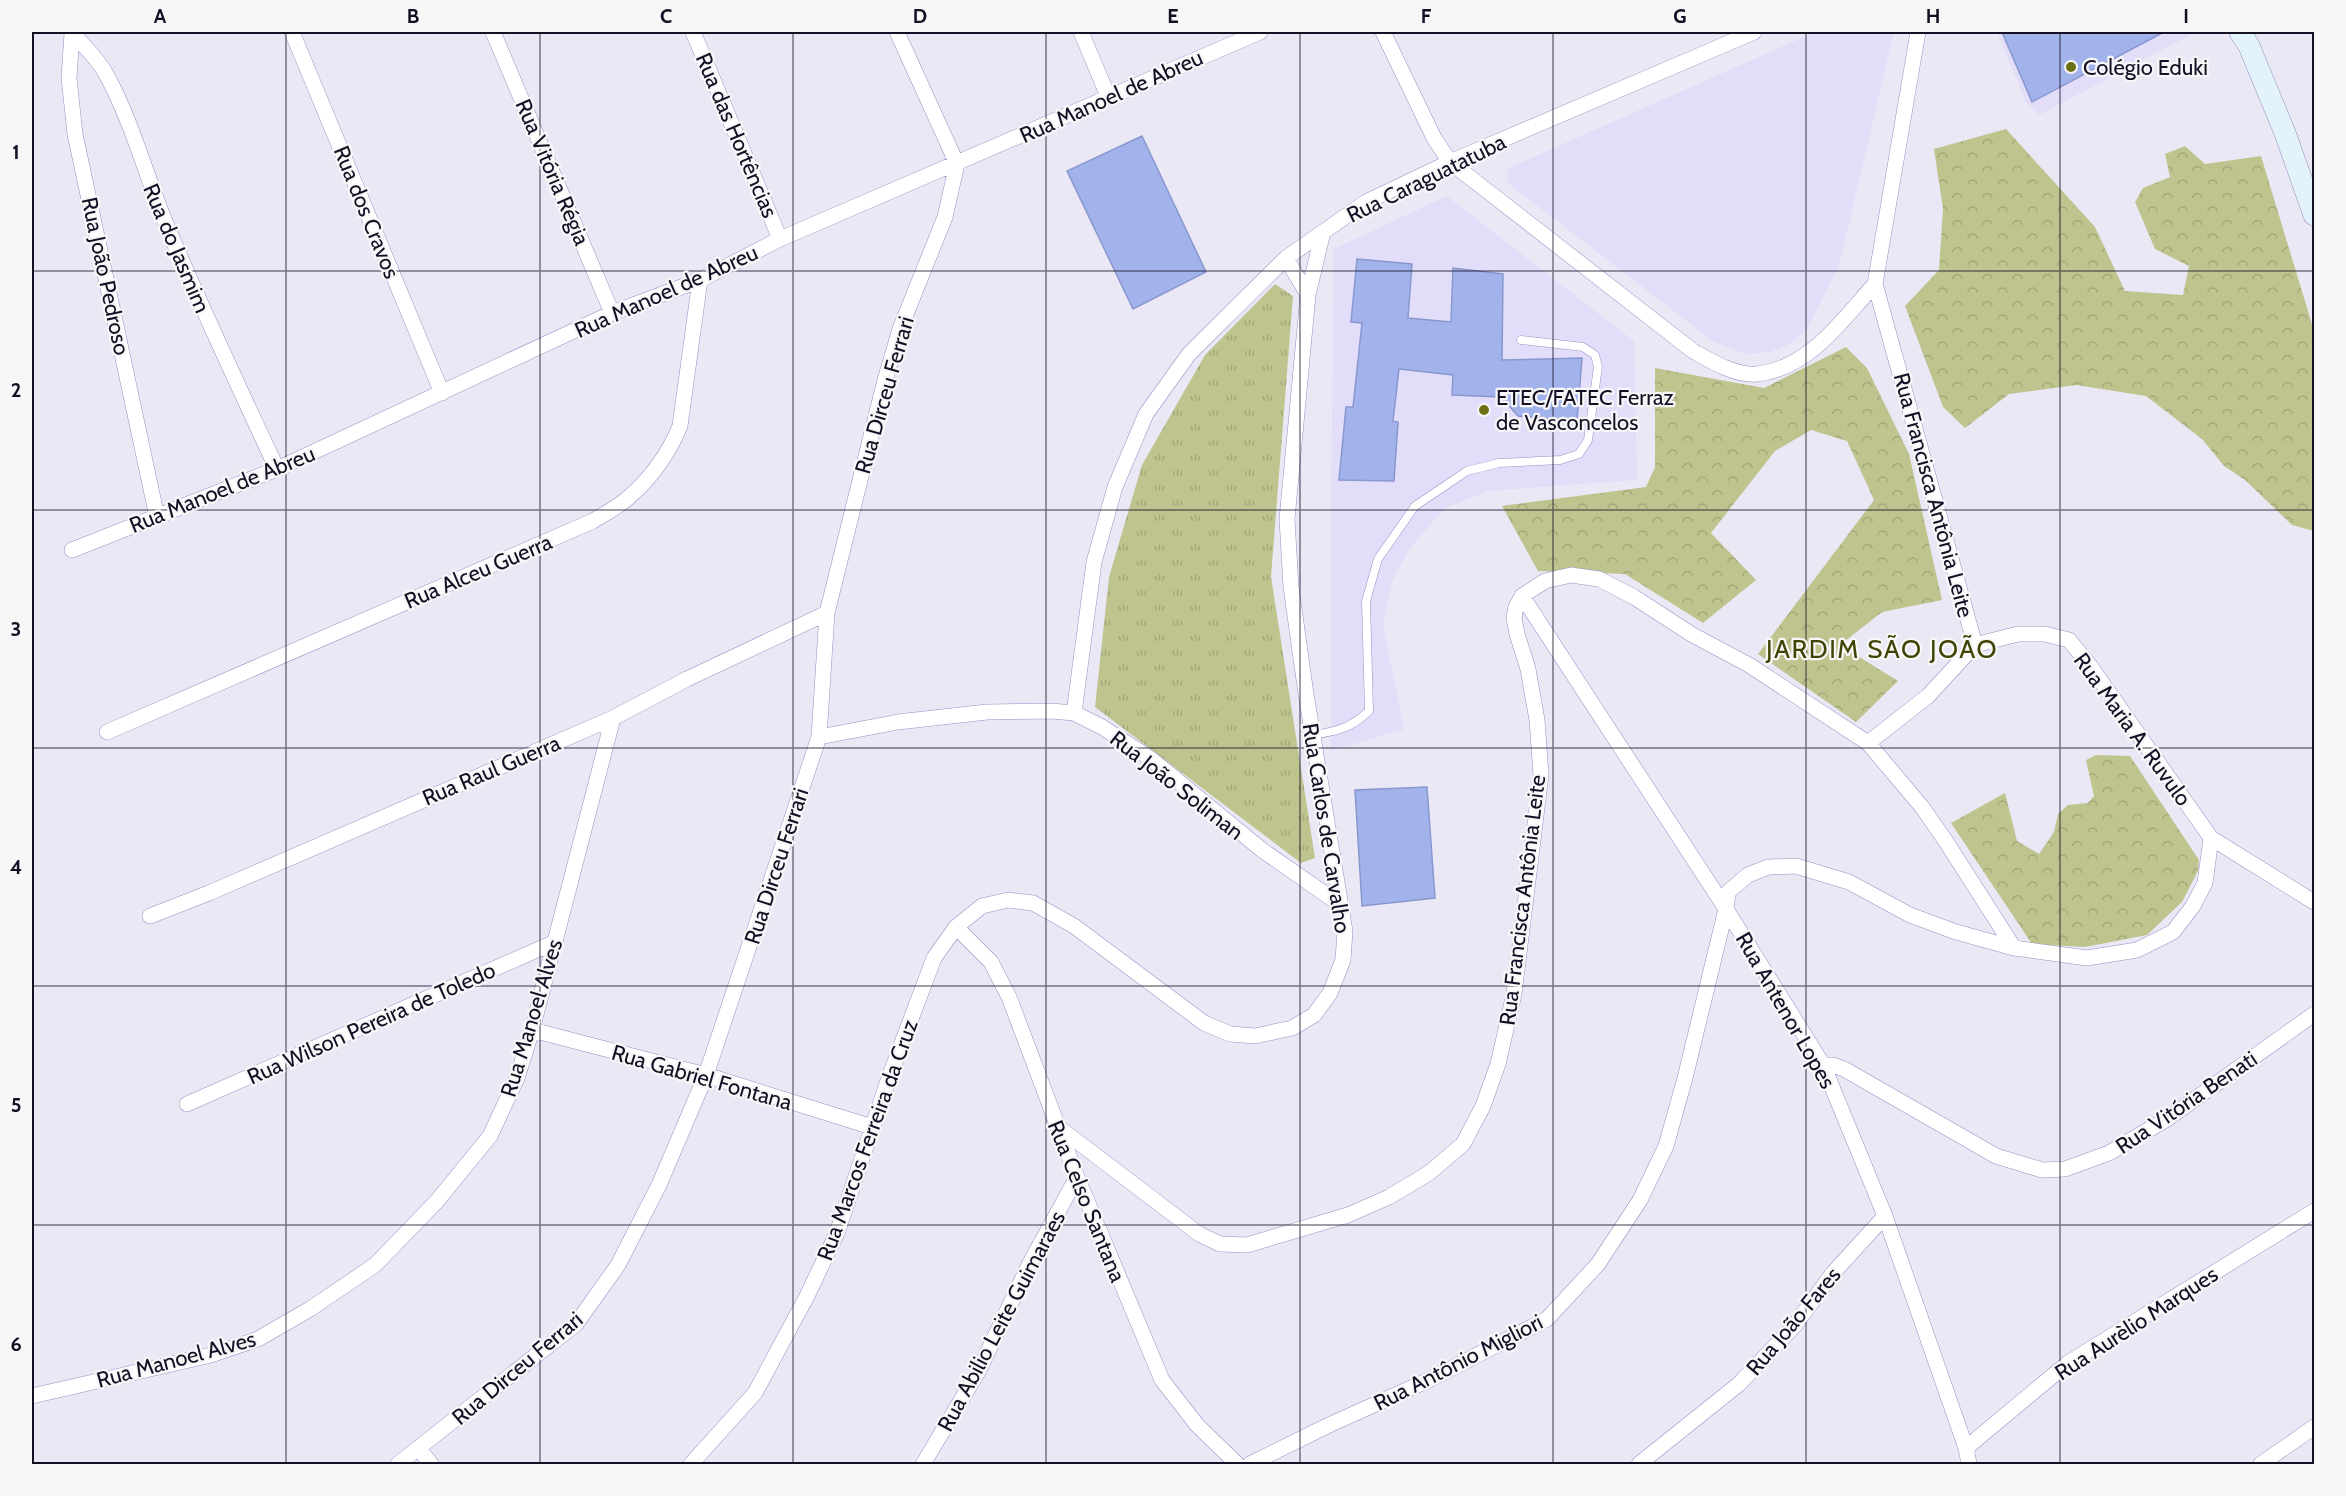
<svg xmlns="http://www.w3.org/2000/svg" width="2346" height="1496" viewBox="0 0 2346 1496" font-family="Cabin,sans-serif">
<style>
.built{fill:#e2def9}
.grass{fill:url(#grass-tufts)}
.forest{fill:url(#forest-crowns)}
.building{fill:#a2b2eb;stroke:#8997cf;stroke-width:1.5}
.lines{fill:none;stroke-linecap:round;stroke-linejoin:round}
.service-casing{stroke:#988ec7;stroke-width:9}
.minor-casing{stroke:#988ec7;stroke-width:16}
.secondary-casing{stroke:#988ec7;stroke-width:22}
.service{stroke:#fff;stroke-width:8}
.minor{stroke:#fff;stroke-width:15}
.secondary{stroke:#e3f3fb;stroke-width:21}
.grid{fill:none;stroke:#140f24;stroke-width:1.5;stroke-opacity:0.55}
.poi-dot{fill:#6b7015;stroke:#f7f7f7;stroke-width:2}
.labels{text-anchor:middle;stroke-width:4.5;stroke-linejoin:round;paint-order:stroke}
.poi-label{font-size:22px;fill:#140f24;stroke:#f7f7f7;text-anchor:start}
.street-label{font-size:22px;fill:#140f24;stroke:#f7f7f7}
.quarter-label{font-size:26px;letter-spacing:1.5px;fill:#404303;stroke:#f7f7f7}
.neatline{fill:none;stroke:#140f24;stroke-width:2}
.grid-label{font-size:20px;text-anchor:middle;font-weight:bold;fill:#140f24}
</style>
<defs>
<pattern id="grass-tufts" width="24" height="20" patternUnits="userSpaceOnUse" patternTransform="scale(1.5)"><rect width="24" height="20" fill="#bfc48e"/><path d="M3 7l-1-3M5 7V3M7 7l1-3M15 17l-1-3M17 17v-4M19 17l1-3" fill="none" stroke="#a3a77a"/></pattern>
<pattern id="forest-crowns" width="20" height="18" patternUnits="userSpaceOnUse" patternTransform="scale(1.5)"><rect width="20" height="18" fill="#bfc48e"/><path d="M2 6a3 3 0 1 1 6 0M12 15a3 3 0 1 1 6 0" fill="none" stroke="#a3a77a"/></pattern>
</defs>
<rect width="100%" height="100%" fill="#eae8f5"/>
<!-- built -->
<path class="built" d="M1815 32H1894L1839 266 1808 328 1790 344 1770 352 1746 354 1714 342 1509 184 1507 176 1509 168Z
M1997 32H2196L2039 115 2026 102Z
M1447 196 1634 341 1637 480 1488 491 1445 508 1410 548 1392 581 1383 625 1404 729 1331 751V501L1334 249Z"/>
<!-- grass -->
<path class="grass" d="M1275 284 1293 296 1271 577 1315 858 1301 863 1095 707 1109 577 1142 465 1205 355Z"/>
<!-- forest -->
<path class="forest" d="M2006 129 2095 227 2125 291 2183 295 2189 266 2155 249 2135 202 2143 188 2170 177 2165 154 2185 146 2205 164 2261 156 2314 331V531L2292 525 2245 480 2224 466 2202 439 2146 396 2076 385 2009 394 1965 428 1943 407 1905 306 1939 270 1943 209 1934 149Z
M1846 347 1867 368 1909 454 1942 600 1882 612 1840 645 1898 681 1856 722 1758 654 1874 500 1847 441 1811 430 1775 451 1711 533 1756 580 1703 623 1625 574 1538 571 1502 506 1646 487 1655 467V368L1764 388Z
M2096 755 2130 756 2199 860 2198 871 2182 902 2147 935 2085 947 2032 944 1951 823 2005 793 2017 841 2039 854 2054 832 2058 814 2068 805 2088 803 2094 796 2086 760Z"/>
<!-- building -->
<path class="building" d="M2002 32H2164L2032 102Z
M1142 136 1206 272 1133 309 1067 171Z
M1357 259 1412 264 1408 318 1451 322 1453 268 1503 274 1502 360 1582 358 1577 421 1518 416 1501 397 1452 395 1453 375 1399 369 1393 421 1398 422 1394 481 1339 480 1346 407H1353L1362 323 1351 322Z
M1427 787 1435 898 1362 906 1355 790Z"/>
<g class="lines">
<!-- service casing -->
<g class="service-casing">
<path id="service" d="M1313 735C1338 731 1351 728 1369 711L1366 601 1378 559 1415 506 1467 471 1499 463 1560 460 1579 454 1588 440 1598 367 1595 355 1583 347 1521 340"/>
</g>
<!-- minor casing -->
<g class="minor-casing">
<path id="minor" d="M72 32C83 46 97 57 106 74 133 123 147 180 169 231 203 311 240 390 277 469
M292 32 442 393
M493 32 612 313
M693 32 780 239
M1081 32 1108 96
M1383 32 1434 138 1450 162 1693 351C1711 361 1735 376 1757 374 1809 369 1843 319 1875 284
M72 33 69 78 75 134 157 517
M1286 258 1308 295
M72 550 277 469 612 313 700 280 780 239 1260 32
M1522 596 1726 909 1823 1065 1885 1216 1966 1448 1969 1464
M1975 645 2018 634H2045L2069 640 2091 667 2211 838 2314 902
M1074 713 1094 562 1115 487 1146 414 1189 354 1286 258 1366 202 1450 162 1754 32
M107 732 593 521C604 514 618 507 628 498 650 479 669 453 680 426L700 280
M819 737 898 722 987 712 1051 711 1074 713 1102 727 1151 759 1262 850 1341 905
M1868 743 1922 807 1945 840 2014 948
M150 916 209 893 613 718 687 679 827 613
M956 927 991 962 1009 997 1077 1177 1162 1380 1197 1425 1237 1464
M532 1030 706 1075 872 1127
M1823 1065H1833L1844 1069 1996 1156 2042 1170 2065 1169 2109 1153 2167 1119 2314 1014
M187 1104 555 942
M1057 1126 1199 1234 1220 1244 1247 1245 1348 1215 1389 1197 1429 1173 1463 1144 1483 1106 1498 1064 1514 994 1541 775 1537 720 1528 669 1517 634 1514 618 1516 607 1522 596 1545 581 1571 575 1599 579 1634 597 1691 634 1749 665 1868 743 1928 696 1975 645 1875 284 1918 32
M32 1396 211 1355 258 1339 310 1309 375 1265 437 1201 490 1136 517 1078 532 1030 613 718
M1966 1448 2068 1363 2314 1211
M419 1449 431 1464
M398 1464 576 1324 618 1265 659 1185 706 1075 819 737 827 613 885 380 900 329 945 217 957 164 897 32
M691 1464 755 1393 807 1296 837 1233 890 1075 934 958 956 927 982 906 1008 900 1033 903 1074 926 1204 1023 1230 1034 1255 1036 1292 1028 1314 1015 1330 993 1343 960 1345 931 1306 694 1291 587 1287 519 1308 295 1323 232
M923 1464 978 1372 1030 1263 1077 1177
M1250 1464 1329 1425 1431 1379 1547 1319 1598 1264 1640 1200 1666 1146 1685 1078 1726 909 1728 892 1748 875 1768 867 1796 866 1849 882 1910 915 1956 932 2014 948 2087 958 2137 950 2173 932 2193 906 2205 883 2211 838
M1639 1464 1739 1384 1795 1325 1833 1273 1885 1216
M2261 1464 2314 1427"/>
</g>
<!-- secondary casing -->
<g class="secondary-casing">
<path id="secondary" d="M2240 32 2249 46 2285 133 2314 215"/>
</g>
<!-- service -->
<use href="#service" class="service"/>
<!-- minor -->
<use href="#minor" class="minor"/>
<!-- secondary -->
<use href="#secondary" class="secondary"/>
</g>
<!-- grid -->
<path class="grid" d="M286 32V1464M540 32V1464M793 32V1464M1046 32V1464M1300 32V1464M1553 32V1464M1806 32V1464M2060 32V1464M32 271H2314M32 510H2314M32 748H2314M32 986H2314M32 1225H2314"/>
<!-- markers -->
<g class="poi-dot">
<circle cx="2071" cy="67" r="6"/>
<circle cx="1484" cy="410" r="6"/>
</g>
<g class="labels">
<!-- poi labels -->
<g class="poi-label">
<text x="2083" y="75">Colégio Eduki</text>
<text x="1496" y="405">ETEC/FATEC Ferraz<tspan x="1496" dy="25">de Vasconcelos</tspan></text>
</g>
<!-- street labels -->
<g class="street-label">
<text transform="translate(1111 96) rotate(-24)" y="8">Rua Manoel de Abreu</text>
<text transform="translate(737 135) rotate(67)" y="8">Rua das Hortências</text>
<text transform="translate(553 172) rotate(67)" y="8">Rua Vitória Régia</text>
<text transform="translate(1426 178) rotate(-26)" y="8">Rua Caraguatatuba</text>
<text transform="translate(367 212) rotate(68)" y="8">Rua dos Cravos</text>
<text transform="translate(177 248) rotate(67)" y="8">Rua do Jasmim</text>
<text transform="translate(106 276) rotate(78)" y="8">Rua João Pedroso</text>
<text transform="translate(666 291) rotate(-24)" y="8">Rua Manoel de Abreu</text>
<text transform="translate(884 395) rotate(-74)" y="8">Rua Dirceu Ferrari</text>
<text transform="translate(222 489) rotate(-22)" y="8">Rua Manoel de Abreu</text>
<text transform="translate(1934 495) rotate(75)" y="8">Rua Francisca Antônia Leite</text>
<text transform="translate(478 571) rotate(-23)" y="8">Rua Alceu Guerra</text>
<text transform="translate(2133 729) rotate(54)" y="8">Rua Maria A. Ruvulo</text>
<text transform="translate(491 770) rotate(-23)" y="8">Rua Raul Guerra</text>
<text transform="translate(1177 785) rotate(38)" y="8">Rua João Soliman</text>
<text transform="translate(1327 828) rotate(81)" y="8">Rua Carlos de Carvalho</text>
<text transform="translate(776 866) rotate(-72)" y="8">Rua Dirceu Ferrari</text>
<text transform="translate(1522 900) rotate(-83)" y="8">Rua Francisca Antônia Leite</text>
<text transform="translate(1786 1010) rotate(60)" y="8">Rua Antenor Lopes</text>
<text transform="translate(531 1018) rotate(-73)" y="8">Rua Manoel Alves</text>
<text transform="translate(371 1023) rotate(-24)" y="8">Rua Wilson Pereira de Toledo</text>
<text transform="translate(702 1077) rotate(16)" y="8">Rua Gabriel Fontana</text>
<text transform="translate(2186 1102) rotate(-34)" y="8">Rua Vitória Benati</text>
<text transform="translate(867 1140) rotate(-70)" y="8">Rua Marcos Ferreira da Cruz</text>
<text transform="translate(1087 1201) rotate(68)" y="8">Rua Celso Santana</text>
<text transform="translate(1001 1321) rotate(-62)" y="8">Rua Abilio Leite Guimaraes</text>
<text transform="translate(1793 1321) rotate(-50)" y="8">Rua João Fares</text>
<text transform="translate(2136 1323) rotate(-33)" y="8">Rua Aurèlio Marques</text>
<text transform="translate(176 1359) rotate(-15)" y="8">Rua Manoel Alves</text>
<text transform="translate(1458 1362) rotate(-27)" y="8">Rua Antônio Migliori</text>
<text transform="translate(517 1368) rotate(-40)" y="8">Rua Dirceu Ferrari</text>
</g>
<!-- quarter labels -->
<g class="quarter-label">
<text x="1882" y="658">JARDIM SÃO JOÃO</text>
</g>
</g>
<!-- border -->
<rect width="2346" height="1496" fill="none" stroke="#f7f7f7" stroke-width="66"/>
<rect x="33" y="33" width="2280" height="1430" class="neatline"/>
<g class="grid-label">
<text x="160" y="23">A</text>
<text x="413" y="23">B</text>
<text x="666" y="23">C</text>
<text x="920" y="23">D</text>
<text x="1173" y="23">E</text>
<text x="1426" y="23">F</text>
<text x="1680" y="23">G</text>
<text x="1933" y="23">H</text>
<text x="2186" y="23">I</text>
<text x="16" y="159">1</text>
<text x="16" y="397">2</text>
<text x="16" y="636">3</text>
<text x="16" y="874">4</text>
<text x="16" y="1112">5</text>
<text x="16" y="1351">6</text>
</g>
</svg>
